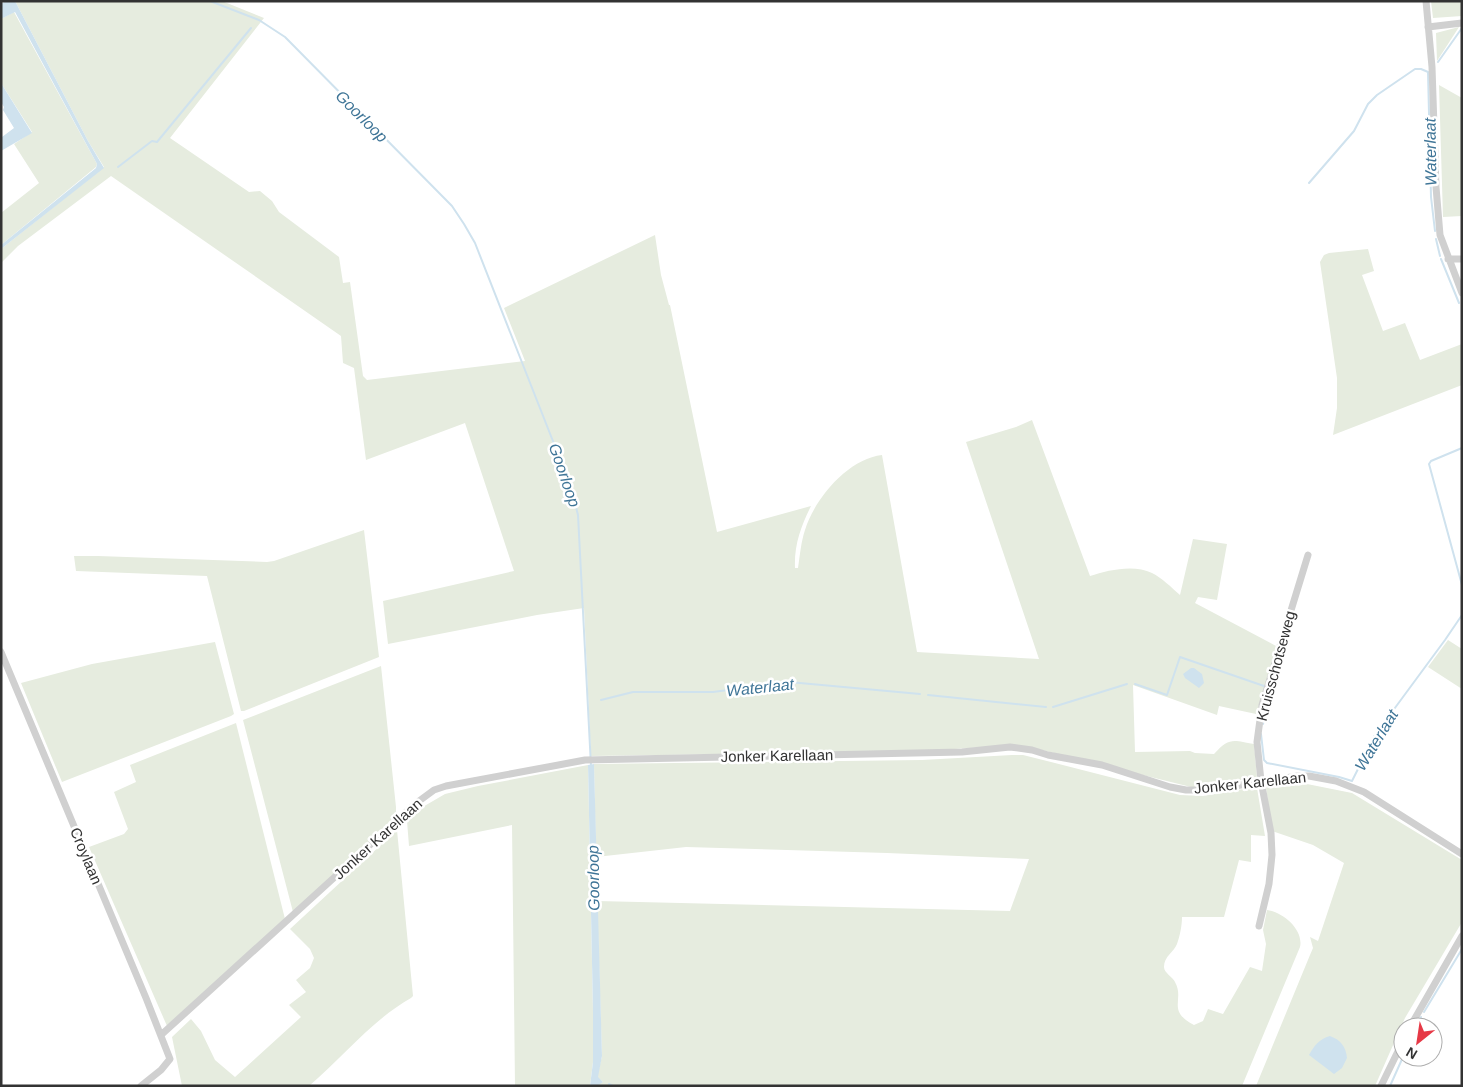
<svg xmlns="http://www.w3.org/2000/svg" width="1463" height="1087" viewBox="0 0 1463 1087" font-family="Helvetica,sans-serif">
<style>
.green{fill:#e6ecdf}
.water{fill:#cfe2ee}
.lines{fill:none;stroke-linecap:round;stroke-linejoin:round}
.stream{stroke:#cfe2ee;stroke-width:2}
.minor{stroke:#d0d0d0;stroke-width:7}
.labels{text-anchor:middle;stroke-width:5;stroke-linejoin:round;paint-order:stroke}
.street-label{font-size:15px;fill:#333;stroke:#fff}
.water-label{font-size:16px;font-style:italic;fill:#3f7597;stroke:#fff}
</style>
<rect width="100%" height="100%" fill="#fff"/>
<!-- green -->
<path class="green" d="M15 1H222L264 18 170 138 249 192 260 191 272 201 279 212 339 257 343 283 350 282 363 376 367 380 525 361 504 308 655 235 661 275 669 305H670L717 532 811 506C801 526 794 545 795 568H798C800 555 801 542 805 530 815 498 848 459 882 455L917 652 1039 659 966 442 1016 427 1032 420 1090 576C1108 570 1134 564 1152 573 1162 578 1171 587 1180 595L1193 539 1227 544 1217 600 1198 597 1195 603 1278 647 1256 714 1219 706 1217 715 1133 685 1135 752 1190 751 1195 753 1214 754C1229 737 1233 740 1254 744L1257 777 1203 787H1191L1042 750 1001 746 923 751 591 756 584 608 537 615 388 644 383 601 514 571 465 423 366 460 354 368 343 363 341 336 111 176 18 246 1 263V249L104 167 88 141Z
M1431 1H1462V16L1433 18Z
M14 12 97 164 96 167 1 245V213L39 183 14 144 32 132 1 83V19Z
M1459 27 1437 61 1436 33Z
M1439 85 1462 98V216L1443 217Z
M1368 249 1374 271 1362 275 1383 331 1405 323 1420 360 1462 344V385L1333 435 1337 408V378L1320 262 1324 255 1329 253Z
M364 530 379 657 244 711H241L207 576 76 571 74 556H98L267 562 274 561Z
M1448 640 1462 649V689L1428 667Z
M215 642 234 714 231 716 62 782 21 683 92 664Z
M381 666 396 807V818L293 912 243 720Z
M236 723 285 919 167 1026 89 847 124 834 128 829 114 792 136 782 130 765Z
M1012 755H1023L1051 762 1180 795 1203 796 1249 788H1257L1265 836 1251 835V862L1239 860 1224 917H1182C1182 925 1180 936 1177 944 1174 952 1164 956 1164 967 1164 973 1173 977 1175 982 1185 1000 1166 1010 1194 1025L1203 1021 1208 1009 1223 1014 1250 967 1262 971 1266 944 1263 930 1267 910C1283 912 1304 930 1300 947L1242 1086H597L599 1083 603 1082 597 1077 602 1056 597 901 1010 911 1029 859 887 853 686 847 596 857 594 764 922 760Z
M588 765 593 1012V1062L590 1086H515L512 825 409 846 407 821 421 808 445 794 478 786Z
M1302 783 1352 793 1462 860V922L1405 1018 1375 1086H1256L1310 955 1313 948 1310 937 1318 941 1344 863 1313 845 1272 831 1266 787Z
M397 830 413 996 411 998C372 1020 343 1057 309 1086H182L172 1037 191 1019 201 1031 215 1060 235 1077 301 1017 289 1005 306 992 296 980 310 968 314 958 310 949 290 929Z"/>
<!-- water -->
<path class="water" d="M6 1H15L88 141 104 168 1 249V245L96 168 97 164 15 12 1 19V4Z
M1 83 32 133 1 151 2 137 14 128 3 110 4 107 1 102Z
M1191 668H1194L1202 674 1204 683 1199 688 1185 678 1183 674Z
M594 764 602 1056 598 1077 603 1082 597 1086H590L593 1062V1012L588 765Z
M1330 1036C1341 1040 1346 1047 1347 1058L1342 1068 1334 1074 1309 1055C1314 1046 1319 1039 1330 1036Z"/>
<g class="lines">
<!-- stream -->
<path class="stream" d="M210 1 259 20 285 37 452 206 464 224 475 243 560 459 570 484 578 515 591 766
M1438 62 1462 28
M1428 72 1431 197 1435 231
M118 167 152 141 157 142 251 28
M1309 183 1354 131 1368 104 1377 95 1415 69H1421L1428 72
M1436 239 1440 256
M1441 259 1459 303
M1462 448 1431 461 1429 464 1462 585
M1135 684 1167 695 1180 657 1264 686
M928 695 1046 707
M601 700 633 692H713L789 682 920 694
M1053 707 1127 684
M1263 724 1272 689
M1261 734 1264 760 1267 763 1339 777 1352 781 1375 735 1445 640 1462 615
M1424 1012 1462 949
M1418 1024 1421 1017
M609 1084 613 1086
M1390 1086 1403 1057"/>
<!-- minor -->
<path class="minor" d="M1426 1 1432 67 1436 187 1440 235 1462 293
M1428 27 1462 23
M1448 259H1462
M1 652 146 998 170 1059 161 1070 141 1086
M1259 926 1269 884 1272 855 1271 833 1261 781 1257 742 1262 705 1308 555
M1410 1027 1462 936
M161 1035 415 804 434 790 446 786 585 760 962 752 1010 747 1032 750 1048 755 1102 765 1170 787 1186 790H1209L1298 776H1309L1336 781 1364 792 1462 854
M1381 1086 1403 1041"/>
</g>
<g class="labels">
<!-- street labels -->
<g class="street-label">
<text transform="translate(1276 666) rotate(-75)" y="5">Kruisschotseweg</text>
<text transform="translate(777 756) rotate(-1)" y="5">Jonker Karellaan</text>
<text transform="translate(1250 783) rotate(-6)" y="5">Jonker Karellaan</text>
<text transform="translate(378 839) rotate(-42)" y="5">Jonker Karellaan</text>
<text transform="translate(86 856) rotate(67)" y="5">Croylaan</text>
</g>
<!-- water labels -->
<g class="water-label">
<text transform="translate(362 116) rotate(45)" y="6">Goorloop</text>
<text transform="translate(1430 152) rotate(-91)" y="6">Waterlaat</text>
<text transform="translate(565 475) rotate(71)" y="6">Goorloop</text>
<text transform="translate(760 687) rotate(-6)" y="6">Waterlaat</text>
<text transform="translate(1376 740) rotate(-59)" y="6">Waterlaat</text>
<text transform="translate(593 878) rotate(-91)" y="6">Goorloop</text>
</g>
</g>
<!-- border -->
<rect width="1463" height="1087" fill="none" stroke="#333333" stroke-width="5"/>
<!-- north arrow -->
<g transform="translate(1418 1042) rotate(210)"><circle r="24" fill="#ffffff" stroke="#adadad"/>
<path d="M0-4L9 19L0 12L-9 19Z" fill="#e63946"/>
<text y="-8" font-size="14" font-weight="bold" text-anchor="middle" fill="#333333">N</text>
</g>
</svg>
